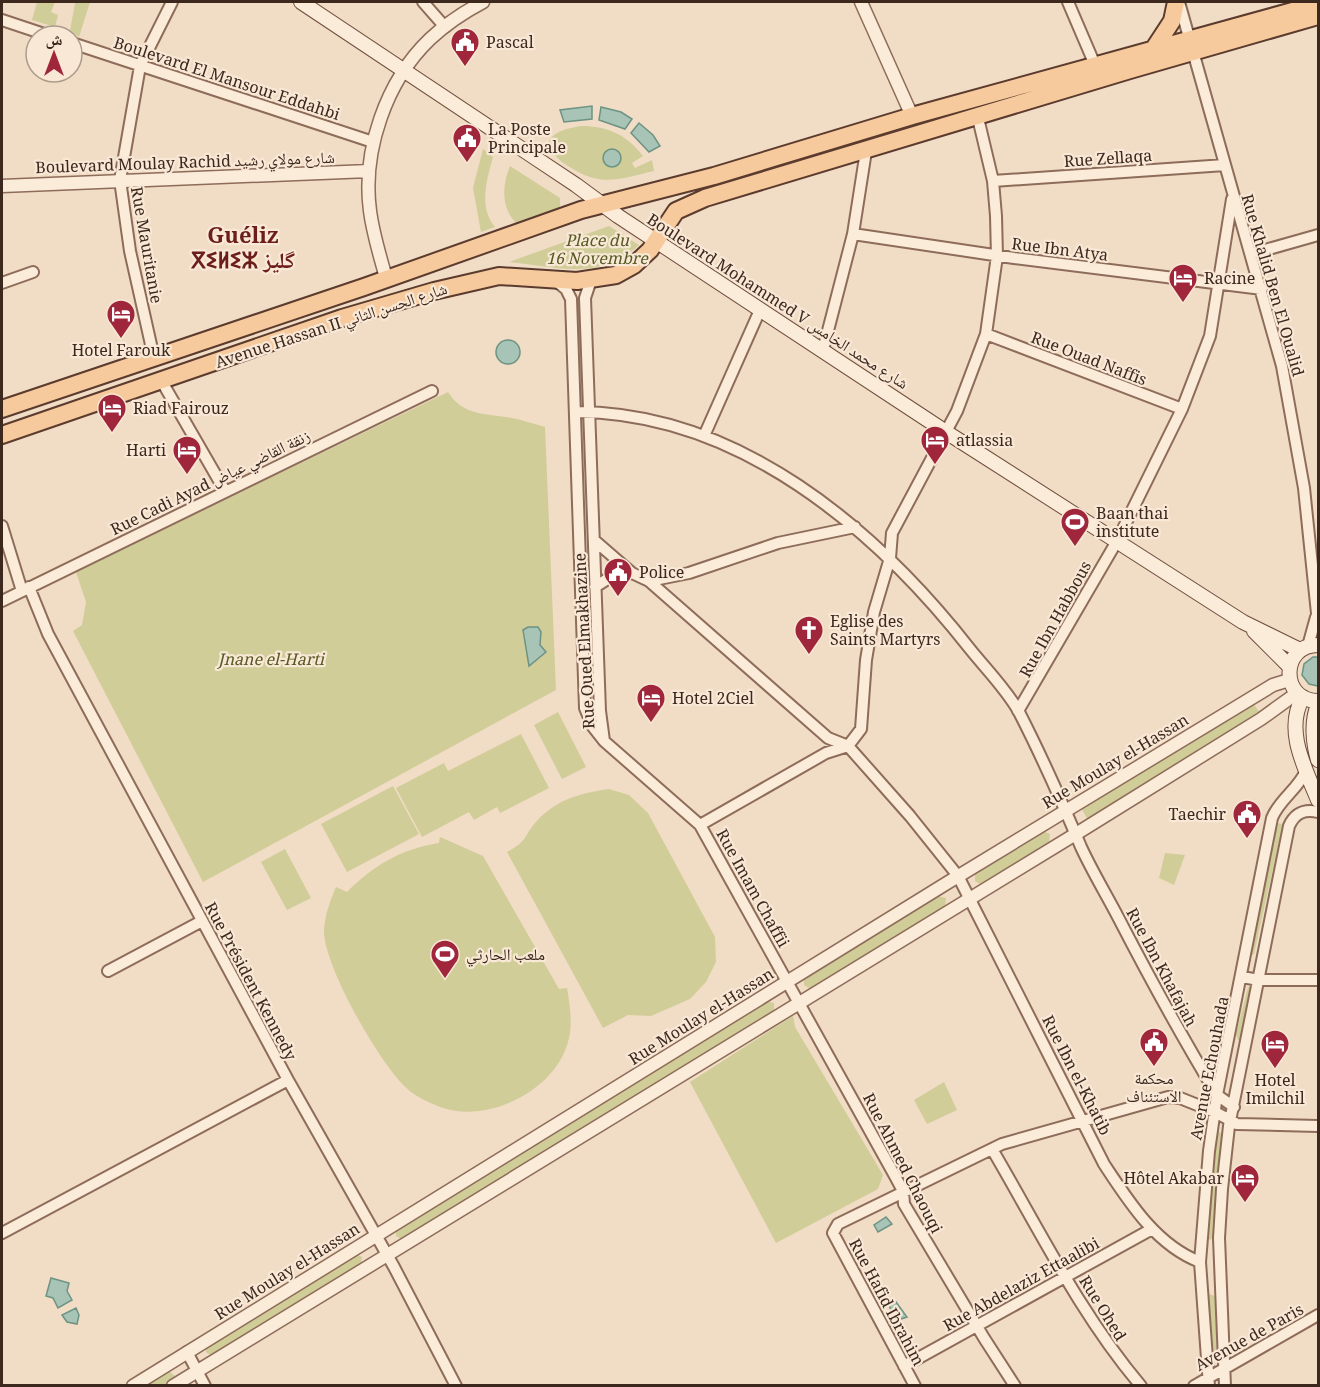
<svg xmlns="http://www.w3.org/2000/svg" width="1320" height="1387" viewBox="0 0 1320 1387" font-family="Georgia,'Noto Naskh Arabic','Noto Sans Tifinagh',serif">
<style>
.green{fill:#d0cd98}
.water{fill:#a7c4b7;stroke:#6d9383;stroke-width:1.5}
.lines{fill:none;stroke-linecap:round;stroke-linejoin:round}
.minor-casing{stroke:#8e6c5a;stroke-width:14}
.tertiary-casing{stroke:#8e6c5a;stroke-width:15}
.secondary-casing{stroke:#6f4d3d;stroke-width:16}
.primary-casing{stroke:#5b3b2e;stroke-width:20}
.minor{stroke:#fbebd9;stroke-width:10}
.tertiary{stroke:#fbebd9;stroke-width:12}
.secondary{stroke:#fbebd9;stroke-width:14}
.primary{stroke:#f6ca9c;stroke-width:16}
.labels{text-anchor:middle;stroke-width:4.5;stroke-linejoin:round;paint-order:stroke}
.poi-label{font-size:16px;fill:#3d281e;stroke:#f8e8d5;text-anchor:start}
.street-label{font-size:16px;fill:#3d281e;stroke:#f8e8d5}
.park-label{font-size:16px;font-style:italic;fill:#565a24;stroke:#f8e8d5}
.district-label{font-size:22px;font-weight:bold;fill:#6c1e1b;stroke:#f8e8d5}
</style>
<rect width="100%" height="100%" fill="#f1dcc5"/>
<!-- green -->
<path class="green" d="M37 2H55L51 12 58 15 55 27 32 20Z
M72 2H90L79 37 70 31 75 3Z
M581 126C608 126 627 135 643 156L632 163 635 168 652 160 654 171C618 179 602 188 568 166 556 158 552 154 549 141 555 130 570 128 581 126Z
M483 149 493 157C487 179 478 207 495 227L481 232 473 188Z
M510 166 560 198V210L516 223C501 208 502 185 510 166Z
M609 226 639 245C599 281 557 267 509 262Z
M448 392C464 417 486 413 512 418 523 420 534 424 545 427L556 690 203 882 73 631 82 625 86 602 76 572Z
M1252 702 1260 713 1087 819 1081 807Z
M558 712 586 767 562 779 534 725Z
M521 734 549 788 500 813 497 807 474 820 469 812 422 837 396 788 444 763 448 771Z
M393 786 419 834 347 872 321 824Z
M609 789 629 795 648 813 715 937 716 962 706 982 690 999 651 1016 628 1015 603 1028 507 852C529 840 522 838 536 822 555 800 580 793 609 789Z
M1276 823 1283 824 1254 954 1248 957Z
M1043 831 1050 834 1049 842 982 885 975 881V874Z
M440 837 483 856 559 989 567 988C570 1006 573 1025 568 1042 555 1090 490 1123 443 1108 434 1105 419 1098 411 1092 383 1071 323 965 324 930 325 915 330 901 336 887L347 892C374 865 401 849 439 843Z
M285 849 311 898 287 910 261 862Z
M1165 853 1185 855 1174 885 1159 878Z
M937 896 946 898 945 907 811 989 804 985V978Z
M1248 987H1253L1241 1040H1238L1236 1034Z
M766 1001 774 1003V1012L403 1240 396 1236V1228Z
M793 1016 795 1027 883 1175 878 1189 776 1243 690 1082Z
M944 1082 957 1110 927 1124 914 1100Z
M1217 1131 1223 1134 1215 1235 1210 1240 1207 1238 1210 1181Z
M356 1254 362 1257 361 1264 212 1356 206 1352V1345Z
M1209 1294 1215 1296 1217 1355 1212 1352Z
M169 1371 175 1376V1380L168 1385 141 1386Z"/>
<!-- water -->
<path class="water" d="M592 106V119L564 122 560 110Z
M601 107 621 112 632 119 625 129 599 120Z
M639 123 653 135 660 146 649 152 631 133Z
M603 158a9 9 0 1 1 18 0a9 9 0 1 1-18 0Z
M496 352a12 12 0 1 1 24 0a12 12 0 1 1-24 0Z
M528 627H538L541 632 540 645 546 652 529 666 523 630Z
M1313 657H1318V686L1309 684 1302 675 1304 664Z
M886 1217 892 1224 878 1232 874 1225Z
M51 1278 69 1283 67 1291 72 1300 58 1308 53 1298 46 1296Z
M896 1302 907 1317 895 1321 889 1305Z
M76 1308 79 1315 77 1324 67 1322 62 1315Z"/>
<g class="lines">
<!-- minor casing -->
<g class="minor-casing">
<path id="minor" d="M423 2 445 27
M1068 2 1095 65
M1179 2 1282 366 1304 488 1318 623
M2 20 50 36
M72 43 373 142
M993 181 1225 165
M853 234 1014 258 1262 289
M1251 254 1318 235
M591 280 585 298 600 711 604 741
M556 281 566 289 571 299 585 708 593 727 604 741 700 825 895 1176 903 1191 904 1204 984 1338 1015 1386
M2 283 33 272
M986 334 1182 409
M823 350 853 234 866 151
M154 358 130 251 120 180 140 66 172 2
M161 380 225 491
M576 412C738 412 875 528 970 649 986 669 1007 690 1019 712 1041 755 1062 802 1081 847 1092 871 1106 894 1118 917 1149 977 1182 1037 1217 1095L1234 1107
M704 436 760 310
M2 526 22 591
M594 540 632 573 649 581 828 738 848 746 910 816 958 876 1104 1164C1129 1202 1156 1245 1200 1262
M649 581 689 573 778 543 855 527
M29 587 48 634 288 1080 394 1267 456 1386
M595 587 612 576 632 573
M2 601 432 391
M1308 646 1316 617
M1018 711 1117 541 1182 409 1210 336 1232 199
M848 746 861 729 866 660 874 612 890 558 892 533 957 411 986 334 997 256 996 216 993 181 978 118
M700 825 826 753 848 746
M108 971 202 921
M1242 977 1259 980H1318
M992 1149C1039 1229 1080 1314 1141 1386
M2 1233 288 1080
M187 1352 205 1386
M904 1366 1152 1229
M915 1386 833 1233 838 1224 1002 1144 1168 1097 1180 1098 1215 1112 1237 1124 1318 1126
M1194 1386 1318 1315
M1209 1386 1200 1262 1209 1151 1217 1095 1272 818C1279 800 1298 789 1306 771
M1225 1386 1219 1238 1222 1189 1229 1126 1289 826C1295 813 1304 809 1318 812"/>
</g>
<!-- tertiary casing -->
<g class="tertiary-casing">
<path id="tertiary" d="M861 2 912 116
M2 186 369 171
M386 278C380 256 373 234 370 211 362 151 386 81 430 39 446 24 464 12 483 2
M133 1386 947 883 1273 685 1289 680
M173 1386 1079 832 1261 719 1297 693"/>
</g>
<!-- secondary casing -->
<g class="secondary-casing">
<path id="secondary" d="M301 2 576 185 618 216 946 432 1243 622 1300 650
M1254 631 1289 666
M1318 645C1280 645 1280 701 1318 701
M1303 697C1284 730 1305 768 1318 800
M1318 705C1311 721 1313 743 1318 760"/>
</g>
<!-- primary casing -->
<g class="primary-casing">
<path id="primary" d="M1153 50 1172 21 1176 2
M2 409 364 287 581 210 714 176 912 116 1318 4
M2 435 342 318 434 291 499 276 577 281 616 275 634 265 650 250 676 211 705 198 1130 70 1318 16"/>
</g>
<!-- minor -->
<use href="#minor" class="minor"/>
<!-- tertiary -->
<use href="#tertiary" class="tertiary"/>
<!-- secondary -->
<use href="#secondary" class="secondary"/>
<!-- primary -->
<use href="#primary" class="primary"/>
</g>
<!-- icons -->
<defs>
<g id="civic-pin" transform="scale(1.5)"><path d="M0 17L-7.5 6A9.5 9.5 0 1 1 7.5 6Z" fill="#a0263c" stroke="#f8e8d5"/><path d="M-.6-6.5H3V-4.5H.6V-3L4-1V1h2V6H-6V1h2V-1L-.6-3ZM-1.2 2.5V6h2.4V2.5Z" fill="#fff"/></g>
<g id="hotel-pin" transform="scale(1.5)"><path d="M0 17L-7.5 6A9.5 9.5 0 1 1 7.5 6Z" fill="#a0263c" stroke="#f8e8d5"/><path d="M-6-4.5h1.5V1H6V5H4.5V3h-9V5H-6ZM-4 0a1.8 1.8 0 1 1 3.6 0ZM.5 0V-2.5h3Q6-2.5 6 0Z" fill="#fff"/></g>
<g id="stadium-pin" transform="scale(1.5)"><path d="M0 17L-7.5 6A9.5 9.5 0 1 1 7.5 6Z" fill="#a0263c" stroke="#f8e8d5"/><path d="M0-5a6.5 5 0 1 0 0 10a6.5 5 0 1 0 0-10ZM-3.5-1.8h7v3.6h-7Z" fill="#fff"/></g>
<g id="church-pin" transform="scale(1.5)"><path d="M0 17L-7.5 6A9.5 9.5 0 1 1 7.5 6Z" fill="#a0263c" stroke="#f8e8d5"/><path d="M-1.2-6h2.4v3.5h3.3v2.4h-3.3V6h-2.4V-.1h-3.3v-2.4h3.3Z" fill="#fff"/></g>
</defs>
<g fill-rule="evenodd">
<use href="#civic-pin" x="465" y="42"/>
<use href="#civic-pin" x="467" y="138"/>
<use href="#hotel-pin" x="1183" y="278"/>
<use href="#hotel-pin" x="121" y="314"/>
<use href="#hotel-pin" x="112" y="408"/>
<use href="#hotel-pin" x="935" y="440"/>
<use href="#hotel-pin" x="187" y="450"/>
<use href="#stadium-pin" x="1075" y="522"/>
<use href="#civic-pin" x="618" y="572"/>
<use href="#church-pin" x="809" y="630"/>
<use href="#hotel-pin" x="651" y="698"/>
<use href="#civic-pin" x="1247" y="814"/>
<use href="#stadium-pin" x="445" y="954"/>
<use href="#civic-pin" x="1154" y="1042"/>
<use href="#hotel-pin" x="1275" y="1044"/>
<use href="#hotel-pin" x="1245" y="1178"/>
</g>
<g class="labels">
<!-- poi labels -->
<g class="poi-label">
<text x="486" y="48">Pascal</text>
<text x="488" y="135">La Poste<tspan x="488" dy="18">Principale</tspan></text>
<text x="1204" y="284">Racine</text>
<text x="121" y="356" text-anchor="middle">Hotel Farouk</text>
<text x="133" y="414">Riad Fairouz</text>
<text x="956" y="446">atlassia</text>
<text x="166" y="456" text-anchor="end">Harti</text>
<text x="1096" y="519">Baan thai<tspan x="1096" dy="18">institute</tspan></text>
<text x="639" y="578">Police</text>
<text x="830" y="627">Eglise des<tspan x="830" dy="18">Saints Martyrs</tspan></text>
<text x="672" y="704">Hotel 2Ciel</text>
<text x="1226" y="820" text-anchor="end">Taechir</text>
<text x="466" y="960">ملعب الحارثي</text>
<text x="1154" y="1084" text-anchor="middle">محكمة<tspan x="1154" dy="18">الاستئناف</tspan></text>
<text x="1275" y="1086" text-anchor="middle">Hotel<tspan x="1275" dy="18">Imilchil</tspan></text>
<text x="1224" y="1184" text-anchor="end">Hôtel Akabar</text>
</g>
<!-- street labels -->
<g class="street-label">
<text transform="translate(227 78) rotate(18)" y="6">Boulevard El Mansour Eddahbi</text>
<text transform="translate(1108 158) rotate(-4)" y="6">Rue Zellaqa</text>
<text transform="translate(185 162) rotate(-2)" y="6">Boulevard Moulay Rachid شارع مولاي رشيد</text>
<text transform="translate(147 245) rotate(80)" y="6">Rue Mauritanie</text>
<text transform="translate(1060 249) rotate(7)" y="6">Rue Ibn Atya</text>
<text transform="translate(1273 285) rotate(74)" y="6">Rue Khalid Ben El Oualid</text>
<text transform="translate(778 301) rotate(33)" y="6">Boulevard Mohammed V شارع محمد الخامس</text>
<text transform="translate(331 325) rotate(-18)" y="6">Avenue Hassan II شارع الحسن الثاني</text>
<text transform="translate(1089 358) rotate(21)" y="6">Rue Ouad Naffis</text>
<text transform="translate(210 482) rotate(-26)" y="6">Rue Cadi Ayad زنقة القاضي عياض</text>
<text transform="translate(1055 619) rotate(-61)" y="6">Rue Ibn Habbous</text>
<text transform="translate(584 641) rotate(-93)" y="6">Rue Oued Elmakhazine</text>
<text transform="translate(1115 761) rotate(-31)" y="6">Rue Moulay el-Hassan</text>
<text transform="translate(753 888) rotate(61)" y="6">Rue Imam Chaffii</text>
<text transform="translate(1162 967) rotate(62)" y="6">Rue Ibn Khafajah</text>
<text transform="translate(251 981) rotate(62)" y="6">Rue Président Kennedy</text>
<text transform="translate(701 1016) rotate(-32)" y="6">Rue Moulay el-Hassan</text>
<text transform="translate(1209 1068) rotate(-79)" y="6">Avenue Echouhada</text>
<text transform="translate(1077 1075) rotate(63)" y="6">Rue Ibn el-Khatib</text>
<text transform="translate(903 1163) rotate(63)" y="6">Rue Ahmed Chaouqi</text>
<text transform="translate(287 1271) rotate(-32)" y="6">Rue Moulay el-Hassan</text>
<text transform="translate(1021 1284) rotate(-29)" y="6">Rue Abdelaziz Ettaalibi</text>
<text transform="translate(887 1302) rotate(62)" y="6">Rue Hafid Ibrahim</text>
<text transform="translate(1103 1308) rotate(58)" y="6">Rue Ohed</text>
<text transform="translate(1249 1337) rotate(-29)" y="6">Avenue de Paris</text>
</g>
<!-- park labels -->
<g class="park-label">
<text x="597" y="246">Place du<tspan x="597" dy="18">16 Novembre</tspan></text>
<text x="271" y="665">Jnane el-Harti</text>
</g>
<!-- district labels -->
<g class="district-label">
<text x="243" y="243">Guéliz<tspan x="243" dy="25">ⴳⵉⵍⵉⵣ گليز</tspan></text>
</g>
</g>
<!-- border -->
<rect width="1320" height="1387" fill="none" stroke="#3d281e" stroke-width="6"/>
<!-- north arrow -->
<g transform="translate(54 54)"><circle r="28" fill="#f8e8d5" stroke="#ad9b8c" stroke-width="1.5"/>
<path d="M0-4.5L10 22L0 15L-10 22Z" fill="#a0263c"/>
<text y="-9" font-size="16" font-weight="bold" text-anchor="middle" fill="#3d281e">ش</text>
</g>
</svg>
